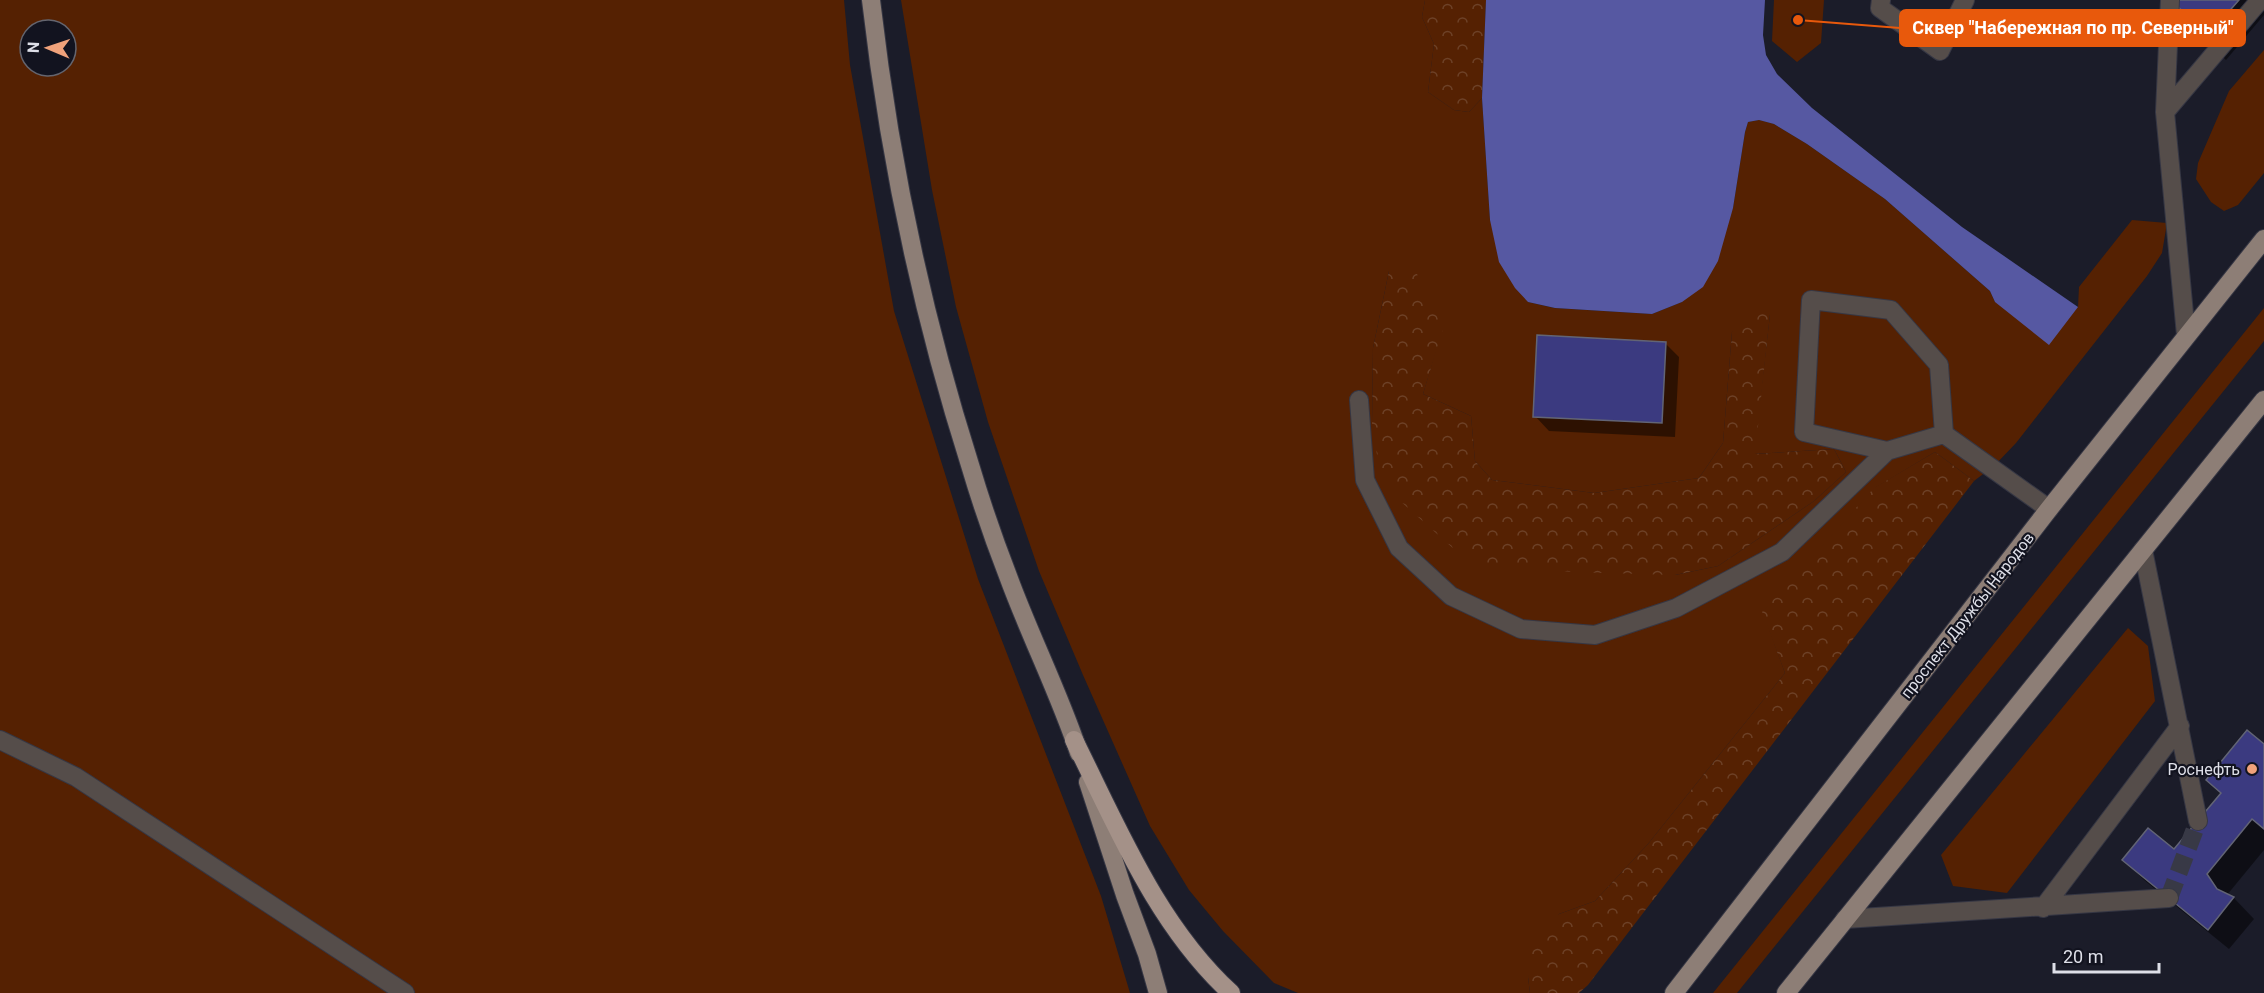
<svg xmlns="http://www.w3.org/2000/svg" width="2264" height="993" viewBox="0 0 2264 993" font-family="Roboto,sans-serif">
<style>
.green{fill:#552102;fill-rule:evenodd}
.forest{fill:url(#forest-crowns)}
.water{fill:#5658a2}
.shadow{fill:#0007}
.building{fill:#3b3a80;stroke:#626475;stroke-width:1.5}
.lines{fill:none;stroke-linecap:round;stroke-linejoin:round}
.minor-tunnel{stroke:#383946;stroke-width:18;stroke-dasharray:18 9;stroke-linecap:butt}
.minor-casing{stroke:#363744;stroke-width:20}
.major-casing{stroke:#363744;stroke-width:20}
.highway-casing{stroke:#363744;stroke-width:20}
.minor{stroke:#554d4a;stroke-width:18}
.major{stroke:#8d7e76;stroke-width:18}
.highway{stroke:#a49188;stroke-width:18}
.poi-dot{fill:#f0a27b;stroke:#12131f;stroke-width:2}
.labels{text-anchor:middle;stroke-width:4.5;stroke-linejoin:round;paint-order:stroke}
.street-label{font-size:16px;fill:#dedfe8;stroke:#12131f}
.poi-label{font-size:16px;fill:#dedfe8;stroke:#12131f;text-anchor:end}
.leader{fill:none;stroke:#e8590c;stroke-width:2}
.callout-dot{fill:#e8590c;stroke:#12131f;stroke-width:2}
.callout{fill:#e8590c;stroke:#e8590c;stroke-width:2}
.callout-label{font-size:18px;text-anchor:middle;font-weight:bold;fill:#fff}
</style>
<defs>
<pattern id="forest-crowns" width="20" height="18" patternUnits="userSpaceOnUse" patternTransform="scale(1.5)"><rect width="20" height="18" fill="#552102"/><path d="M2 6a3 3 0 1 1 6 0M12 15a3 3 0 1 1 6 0" fill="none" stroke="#6d4127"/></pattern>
</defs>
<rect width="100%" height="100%" fill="#1b1c29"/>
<!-- green -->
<path class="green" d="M0 0H844L850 65 894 311 978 579 1101 896 1130 993H0ZM30 30H66V66H30Z
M901 0H1425L1422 17 1434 44 1428 92 1454 110 1469 112 1482 98 1490 220 1528 302 1554 308 1652 314 1682 302 1733 208 1745 132 1748 122 1759 120 1774 124 1807 144 1885 199 1990 291 1995 302 2078 307 2079 287 2132 220 2167 223 2162 253 2147 276 2016 443 1995 465 1974 481 1935 452 1875 488 1763 612 1785 673 1648 844 1595 901 1559 914 1528 977 1530 993H1298L1274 983 1223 931 1189 890 1150 826 1083 675 1039 571 988 422 956 307 932 190ZM1389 271 1442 329 1423 394 1471 416 1475 461 1492 480 1594 493 1699 478 1723 443 1732 332 1770 314 1754 454 1834 449 1846 472 1814 501 1718 566 1675 575 1372 424 1373 348Z
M1774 0H1824L1821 43 1797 62 1772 41Z
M2264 50V173L2238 205 2224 211 2211 202 2196 179 2198 163 2229 91Z
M2264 308V341L1737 993H1713Z
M2128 628 2148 646 2155 701 2007 893 1953 886 1941 855Z"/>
<!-- forest -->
<path class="forest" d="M1425 0H1486L1482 98 1469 112 1454 110 1428 92 1434 44 1422 17Z
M1389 271 1417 274 1443 329 1423 394 1471 416 1475 461 1492 480 1594 493 1699 478 1723 443 1732 332 1744 310 1770 314 1755 454 1834 449 1846 472 1814 501 1718 566 1675 575 1572 572 1480 562 1455 550 1398 499 1379 467 1372 424 1373 348Z
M1935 452 1974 481 1588 985 1579 993H1530L1528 977 1531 940 1559 914 1595 901 1648 844 1785 673 1762 612 1874 488Z"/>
<!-- water -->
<path class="water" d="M1486 0H1765L1763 35 1766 55 1777 74 1812 108 1962 227 2078 307 2049 345 1995 302 1990 291 1885 199 1807 144 1774 124 1759 120 1748 122 1745 132 1733 208 1718 261 1703 287 1682 302 1652 314 1555 308 1528 302 1515 288 1499 262 1490 220 1482 98Z"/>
<!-- shadow -->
<path class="shadow" d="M2170 0H2264V15L2226 60 2182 19 2186 14Z
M1665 343 1679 357 1675 437 1549 431 1535 416Z
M2264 746V850L2227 895 2234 898 2254 919 2229 949 2144 880 2124 860 2174 851 2221 794 2208 780Z"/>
<!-- building -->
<path class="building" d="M2170 0H2239L2204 40 2180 19 2185 13Z
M1537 335 1666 342 1662 423 1533 417Z
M2247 730 2264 744V829L2252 819 2207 874 2217 889 2234 897 2208 930 2122 860 2148 828 2174 849 2221 793 2206 780Z"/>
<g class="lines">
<!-- minor-tunnel -->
<path class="minor-tunnel" d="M2169 898 2198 821"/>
<!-- minor casing -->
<g class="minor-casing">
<path id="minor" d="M1881 0 1880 8 1940 51 1965 0
M2170 0 2165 112 2186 335
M2165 112 2260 0
M1359 400 1365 480 1399 548 1451 596 1521 629 1595 635 1676 608 1782 552 1887 451 1944 434 2049 509
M1887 451 1804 432 1811 300 1891 310 1939 365 1944 434
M2143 550 2198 821
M0 740 76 777 405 993
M2043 908 2180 726
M1845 919 2169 898"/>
</g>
<!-- major casing -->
<g class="major-casing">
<path id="major" d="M871 0C889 157 922 314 970 465 981 502 994 540 1008 576 1030 636 1059 693 1079 753
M1088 782 1125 895 1147 954 1158 993
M1674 993 2049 509 2264 239
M1786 993 2264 400"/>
</g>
<!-- highway casing -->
<g class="highway-casing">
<path id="highway" d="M1074 740C1118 828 1157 925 1231 993"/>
</g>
<!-- minor -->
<use href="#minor" class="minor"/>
<!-- major -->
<use href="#major" class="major"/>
<!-- highway -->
<use href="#highway" class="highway"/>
</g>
<!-- markers -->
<circle class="poi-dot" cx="2252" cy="769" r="6"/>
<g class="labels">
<!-- street labels -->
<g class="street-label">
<text transform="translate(1967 615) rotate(-52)" y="6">проспект Дружбы Народов</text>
</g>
<!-- poi labels -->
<g class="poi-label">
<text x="2240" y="775">Роснефть</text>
</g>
</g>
<!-- callouts -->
<path class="leader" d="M1798 20L1900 28"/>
<circle class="callout-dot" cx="1798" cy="20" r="6"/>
<rect class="callout" x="1900" y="10" width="345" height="36" rx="6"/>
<g class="callout-label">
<text x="2073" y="34">Сквер "Набережная по пр. Северный"</text>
</g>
<!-- north arrow -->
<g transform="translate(48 48) rotate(272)"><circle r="28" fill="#12131f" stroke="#64656f" stroke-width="1.5"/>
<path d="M0-4.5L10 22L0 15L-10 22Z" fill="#f0a27b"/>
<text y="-9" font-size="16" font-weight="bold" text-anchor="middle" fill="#dedfe8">N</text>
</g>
<!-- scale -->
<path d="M2054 963v9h105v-9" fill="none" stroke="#dedfe8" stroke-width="3"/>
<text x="2063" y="963" font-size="18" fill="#dedfe8" stroke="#12131f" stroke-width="4.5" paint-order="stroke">20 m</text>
</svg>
